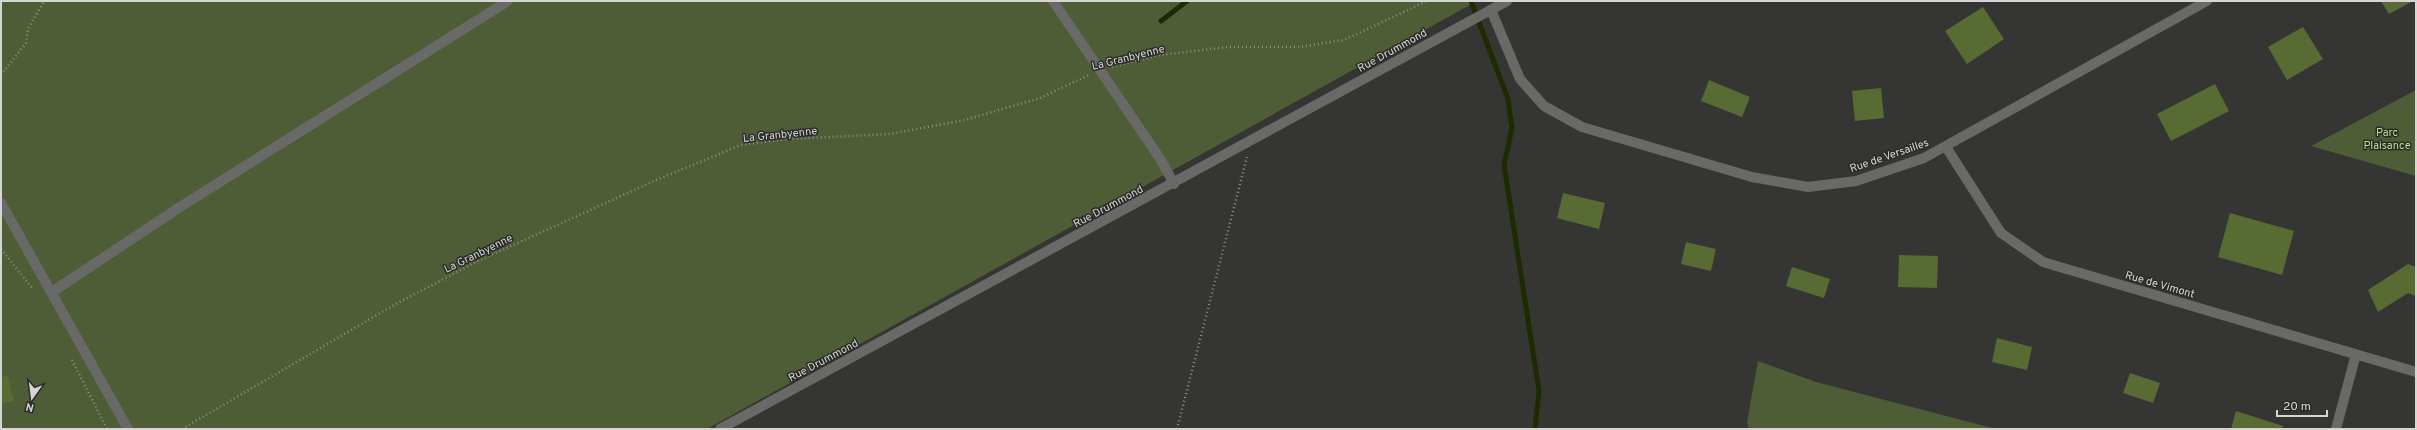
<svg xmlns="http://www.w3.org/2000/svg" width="2417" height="430" viewBox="0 0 2417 430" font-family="Overpass,sans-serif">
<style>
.green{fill:#4e5d36}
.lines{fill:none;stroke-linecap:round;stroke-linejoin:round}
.stream{stroke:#1e2b00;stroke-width:5}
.building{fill:#576b33}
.path{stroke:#8d8e8b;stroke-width:2.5;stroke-dasharray:1 3;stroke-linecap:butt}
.minor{stroke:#696a68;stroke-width:10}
.labels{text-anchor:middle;stroke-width:3;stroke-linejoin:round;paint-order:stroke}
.street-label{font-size:11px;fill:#d5d6d4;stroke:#2b2c29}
.park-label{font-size:11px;fill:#bfdf8b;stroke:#2b2c29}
</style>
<rect width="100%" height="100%" fill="#353633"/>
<!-- green -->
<path class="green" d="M1 1H1477L707 429H1Z
M2416 90V176L2311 146Z
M1758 361 1816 382 1996 429H1749L1747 422Z"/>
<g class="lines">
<!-- stream -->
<path class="stream" d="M1471 1 1508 99 1512 128 1504 165 1539 391 1535 429
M1161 21 1187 1"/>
</g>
<!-- building -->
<path class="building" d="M2381 1H2413L2389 14Z
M1983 7 2004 39 1967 64 1945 31Z
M2303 27 2323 59 2287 80 2268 47Z
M1709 80 1750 97 1742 117 1701 101Z
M2215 84 2229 111 2171 141 2157 114Z
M1881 88 1884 118 1855 121 1852 91Z
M1563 193 1605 203 1599 229 1557 218Z
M2230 213 2294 231 2282 275 2218 257Z
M1686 242 1716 249 1711 271 1681 264Z
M1899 255 1938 256 1937 288 1898 287Z
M2408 264 2416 267V296L2408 293 2378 312 2368 290Z
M1792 267 1830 279 1824 298 1786 286Z
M1997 338 2032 347 2027 370 1992 362Z
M2130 373 2160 383 2153 403 2123 393Z
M8 376 14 401 1 404V377Z
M2236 411 2283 426 2282 429H2231Z"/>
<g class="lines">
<!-- path -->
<path class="path" d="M1112 67 1160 55 1228 47H1299L1344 40 1427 1
M1 75 26 43 28 29 44 1
M1 249 32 288
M72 360 107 429
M182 429 394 305 476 262 654 181 741 145 788 139 890 134 965 120 1040 98 1089 75
M1177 429 1247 157"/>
<!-- minor -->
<path class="minor" d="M1053 1 1161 160 1174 184
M1491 10 1520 79 1544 106 1582 127 1752 177 1808 187 1856 181 1924 158 2207 1
M1946 147 2001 233 2043 262 2416 372
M1 203 128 429
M52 292 180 207 508 1
M720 429 1507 1
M2336 429 2356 354"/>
</g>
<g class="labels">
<!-- street labels -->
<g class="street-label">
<text transform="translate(1392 50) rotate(-29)" y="4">Rue Drummond</text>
<text transform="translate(1128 57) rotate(-14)" y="4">La Granbyenne</text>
<text transform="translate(780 134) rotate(-6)" y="4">La Granbyenne</text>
<text transform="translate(1889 155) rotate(-19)" y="4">Rue de Versailles</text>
<text transform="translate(1108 206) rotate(-28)" y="4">Rue Drummond</text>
<text transform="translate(478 253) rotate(-26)" y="4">La Granbyenne</text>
<text transform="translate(2160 284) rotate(16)" y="4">Rue de Vimont</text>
<text transform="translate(823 360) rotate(-28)" y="4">Rue Drummond</text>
</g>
<!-- park labels -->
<g class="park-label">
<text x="2387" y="136">Parc<tspan x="2387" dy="13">Plaisance</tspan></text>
</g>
</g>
<!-- border -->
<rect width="2417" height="430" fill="none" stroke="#d5d6d4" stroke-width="4"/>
<!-- north arrow -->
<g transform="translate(32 398) rotate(194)" stroke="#2b2c29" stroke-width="3" paint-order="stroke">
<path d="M0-3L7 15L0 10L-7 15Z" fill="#d5d6d4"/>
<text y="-6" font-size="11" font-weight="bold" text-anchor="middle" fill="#d5d6d4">N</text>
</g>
<!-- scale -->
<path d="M2277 410v6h50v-6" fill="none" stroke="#d5d6d4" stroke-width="2"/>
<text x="2283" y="410" font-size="12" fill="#d5d6d4" stroke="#2b2c29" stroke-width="3" paint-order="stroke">20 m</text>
</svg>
